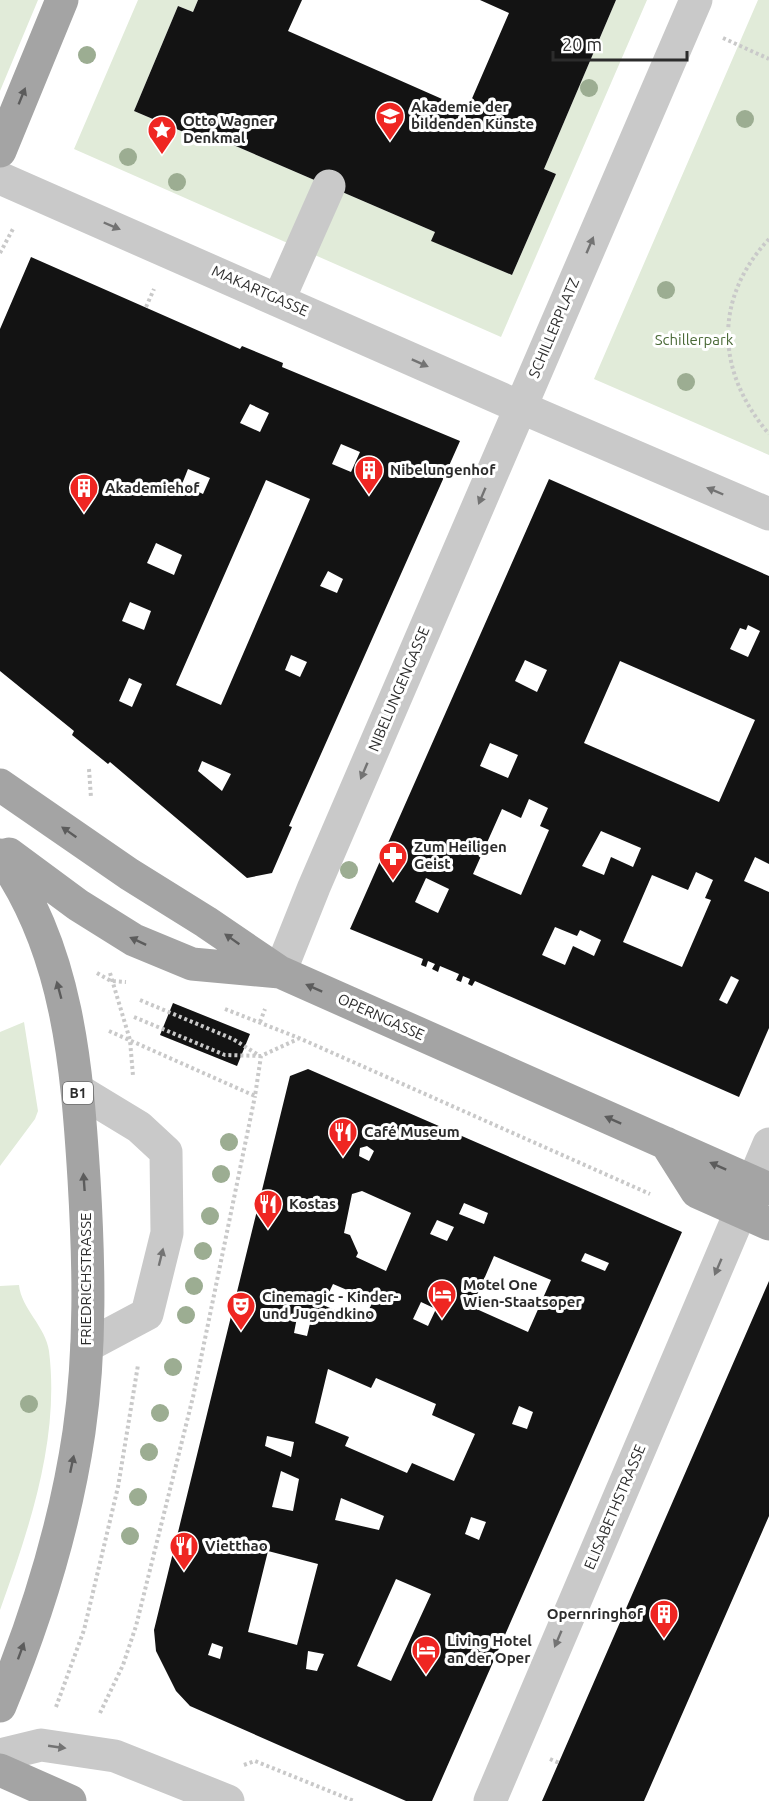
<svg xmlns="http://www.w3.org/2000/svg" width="769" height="1801" viewBox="0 0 769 1801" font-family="Ubuntu,sans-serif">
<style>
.green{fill:#e1ebd9}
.building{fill:#131313;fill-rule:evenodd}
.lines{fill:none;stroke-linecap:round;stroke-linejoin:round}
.path{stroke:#c9c9c9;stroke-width:4;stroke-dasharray:3 3;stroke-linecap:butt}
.minor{stroke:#c9c9c9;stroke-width:33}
.major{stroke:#a4a4a4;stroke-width:33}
.tree{fill:#9cad92}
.oneway{fill:#5c5c5c}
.oneway2{fill:#737373}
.labels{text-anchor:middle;stroke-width:6;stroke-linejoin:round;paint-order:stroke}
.shield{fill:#fff;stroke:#6b6b6b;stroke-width:1.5}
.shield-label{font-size:14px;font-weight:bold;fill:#2c2c2c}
.poi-label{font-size:15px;font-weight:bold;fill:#2c2c2c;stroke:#fff;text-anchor:start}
.street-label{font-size:15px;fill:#2c2c2c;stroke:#fff}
.park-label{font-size:15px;fill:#4b6a38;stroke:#fff}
</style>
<rect width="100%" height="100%" fill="#fff"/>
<!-- green -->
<path class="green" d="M0 0H38L0 91Z
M138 0H198L193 12 178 6 134 111 213 145 217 138 435 232 432 241 512 275 556 174 544 169 616 0H647L501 337 74 149Z
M758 0H769V455L594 379Z
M24 1022 38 1111 35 1119 0 1166V1032Z
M19 1285C21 1308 46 1327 49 1351 60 1439 29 1529 0 1610V1286Z"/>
<!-- building -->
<path class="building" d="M198 0H302L288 31 467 110 509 13 480 0H616L544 169 556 174 512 275 431 241 435 232 217 138 214 145 134 111 178 6 193 12Z
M31 257 240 349 242 346 283 363 282 367 460 441 289 826 292 827 272 873 247 878 110 762 108 764 72 735 74 731 0 671V329ZM250 404 269 413 260 432 240 423ZM341 444 360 452 351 472 332 464ZM188 469 210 478 203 494 182 484ZM266 480 310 499 221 705 176 685ZM156 543 182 555 174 575 147 563ZM328 571 343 579 337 593 320 586ZM130 602 151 611 144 630 122 621ZM291 655 307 662 300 677 285 670ZM129 678 142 684 132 707 119 701ZM202 761 231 774 222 791 198 771Z
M549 479 769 576V864L755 857 744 881 769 892V1028L739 1097 475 981 472 986 468 984 470 979 463 976 461 982 456 980 459 974 440 966 438 972 432 969 435 964 428 961 426 967 421 965 423 959 350 929ZM748 625 760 631 748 657 730 649 740 628 746 630ZM525 660 547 670 537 692 515 681ZM620 661 755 720 719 802 584 743ZM490 743 518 755 508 778 480 766ZM529 799 548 808 540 826 549 830 521 895 473 874 502 809 521 818ZM601 831 641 848 633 867 611 857 604 875 582 866ZM696 872 713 880 705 898 711 900 682 967 623 942 652 875 688 890ZM426 878 449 889 438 913 415 902ZM555 927 577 936 580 930 601 940 594 956 573 946 565 965 542 955ZM731 976 739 980 727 1004 719 1000Z
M173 1003 250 1034 237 1066 160 1035Z
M308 1069 682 1232 432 1801H406L190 1706 176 1691 156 1651 154 1630 290 1076ZM367 1146 374 1151 369 1161 359 1156 360 1148ZM362 1191 411 1213 386 1271 356 1257 358 1253 350 1235 344 1233 352 1194ZM464 1203 488 1213 484 1224 459 1214ZM437 1220 454 1227 447 1241 430 1234ZM585 1253 609 1263 605 1271 581 1261ZM494 1256 551 1280 528 1332 472 1307ZM333 1284 373 1301 363 1322 323 1305ZM421 1302 436 1309 428 1326 413 1319ZM298 1312 312 1315 307 1336 294 1333ZM328 1369 371 1388 376 1378 436 1404 432 1415 475 1434 454 1481 412 1463 407 1473 345 1446 349 1437 315 1423ZM519 1406 533 1412 527 1429 512 1424ZM267 1436 294 1442 291 1457 265 1446ZM281 1471 299 1479 293 1511 272 1507ZM341 1498 384 1516 379 1530 335 1520ZM471 1517 486 1522 479 1540 465 1534ZM268 1551 318 1564 297 1645 248 1632ZM396 1579 431 1594 391 1681 357 1666ZM212 1643 223 1647 220 1659 208 1655ZM308 1651 324 1654 317 1671 306 1669Z
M769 1281V1516L644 1801H542Z"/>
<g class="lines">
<!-- path -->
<path class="path" d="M723 38 769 59
M769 239C713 299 716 372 769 434
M0 253 14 227
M146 307 154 289
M89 769 91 798
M97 973 111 981 126 982
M110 973 130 1040 133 1076
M140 1000 233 1039 260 1056
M225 1009 299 1038 650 1194
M134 1017 225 1055 261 1056
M260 1022 265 1009
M109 1031 255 1096 261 1056 298 1039
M56 1707 84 1630 118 1487 138 1365
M100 1713 123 1665 136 1626 193 1397 255 1096
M550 1759 559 1763
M244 1765 255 1761 354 1801"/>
<!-- minor -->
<path class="minor" d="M0 178 520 407 769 514
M279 299 329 186
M280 972 314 887 696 0
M78 1090 139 1127 166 1152 167 1233 147 1314 87 1346
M753 1182 769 1144
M0 1755 41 1745 115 1756 228 1801
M490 1801 740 1213"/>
<!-- major -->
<path class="major" d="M0 151 62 0
M0 785 129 874 206 922 278 971
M9 854 78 905 134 940 192 964 280 972 769 1189
M0 855C68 949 77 1067 84 1179 89 1263 91 1349 79 1432 65 1527 36 1619 0 1706
M666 1143 697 1192 769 1224
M0 1770 70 1801"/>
</g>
<!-- trees -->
<g class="tree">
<circle cx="87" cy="55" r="9"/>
<circle cx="589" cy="88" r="9"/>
<circle cx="745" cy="119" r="9"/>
<circle cx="128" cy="157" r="9"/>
<circle cx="177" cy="182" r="9"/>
<circle cx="666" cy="290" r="9"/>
<circle cx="686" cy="382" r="9"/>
<circle cx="349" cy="870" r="9"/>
<circle cx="229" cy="1142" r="9"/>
<circle cx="221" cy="1174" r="9"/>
<circle cx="210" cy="1216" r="9"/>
<circle cx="203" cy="1251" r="9"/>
<circle cx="194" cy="1286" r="9"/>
<circle cx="186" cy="1315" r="9"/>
<circle cx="173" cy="1367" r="9"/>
<circle cx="29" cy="1404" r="9"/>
<circle cx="160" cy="1413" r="9"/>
<circle cx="149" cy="1452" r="9"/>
<circle cx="138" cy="1497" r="9"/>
<circle cx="130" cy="1536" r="9"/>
</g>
<!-- one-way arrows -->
<defs><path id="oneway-solid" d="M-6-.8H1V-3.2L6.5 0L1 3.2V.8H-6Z" transform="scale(1.5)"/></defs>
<g class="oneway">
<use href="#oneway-solid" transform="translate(22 96) rotate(-68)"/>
<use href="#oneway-solid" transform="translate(69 832) rotate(-145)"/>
<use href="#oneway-solid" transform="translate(232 939) rotate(-145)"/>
<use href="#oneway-solid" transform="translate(138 941) rotate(-155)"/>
<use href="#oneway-solid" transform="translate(314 988) rotate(-156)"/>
<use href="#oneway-solid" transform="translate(59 990) rotate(-105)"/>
<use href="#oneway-solid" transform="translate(613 1120) rotate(-156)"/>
<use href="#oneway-solid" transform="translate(718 1166) rotate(-156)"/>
<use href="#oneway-solid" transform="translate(84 1182) rotate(-94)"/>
<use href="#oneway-solid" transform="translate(72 1464) rotate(-78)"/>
<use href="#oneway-solid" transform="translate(21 1651) rotate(-70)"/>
</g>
<g class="oneway2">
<use href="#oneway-solid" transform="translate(112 226) rotate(23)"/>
<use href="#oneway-solid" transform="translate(590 245) rotate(-67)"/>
<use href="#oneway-solid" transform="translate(420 363) rotate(24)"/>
<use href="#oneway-solid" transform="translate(715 491) rotate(-157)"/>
<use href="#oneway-solid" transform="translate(482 496) rotate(113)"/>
<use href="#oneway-solid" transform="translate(364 771) rotate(113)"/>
<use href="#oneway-solid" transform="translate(161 1257) rotate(-76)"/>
<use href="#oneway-solid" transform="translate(718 1267) rotate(113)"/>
<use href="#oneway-solid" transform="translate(558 1639) rotate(113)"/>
<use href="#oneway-solid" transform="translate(57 1747) rotate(8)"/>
</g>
<!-- icons -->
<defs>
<g id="university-pin" transform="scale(1.5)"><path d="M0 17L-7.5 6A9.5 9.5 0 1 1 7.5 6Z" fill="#ef2622" stroke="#fff"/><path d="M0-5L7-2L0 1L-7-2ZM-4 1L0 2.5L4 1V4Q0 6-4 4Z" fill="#fff"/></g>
<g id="sight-pin" transform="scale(1.5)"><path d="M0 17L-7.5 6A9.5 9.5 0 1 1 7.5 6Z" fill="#ef2622" stroke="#fff"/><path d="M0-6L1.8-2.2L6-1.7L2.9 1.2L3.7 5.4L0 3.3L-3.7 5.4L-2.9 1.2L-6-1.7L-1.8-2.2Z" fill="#fff"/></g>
<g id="building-pin" transform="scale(1.5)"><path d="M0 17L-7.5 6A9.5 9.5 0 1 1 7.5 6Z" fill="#ef2622" stroke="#fff"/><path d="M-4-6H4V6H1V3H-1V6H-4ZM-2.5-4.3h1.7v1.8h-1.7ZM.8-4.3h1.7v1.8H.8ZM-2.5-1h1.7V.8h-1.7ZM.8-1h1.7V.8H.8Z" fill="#fff"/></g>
<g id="pharmacy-pin" transform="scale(1.5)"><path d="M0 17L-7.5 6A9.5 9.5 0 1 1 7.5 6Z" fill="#ef2622" stroke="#fff"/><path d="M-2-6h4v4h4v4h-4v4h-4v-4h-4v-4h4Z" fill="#fff"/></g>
<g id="restaurant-pin" transform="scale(1.5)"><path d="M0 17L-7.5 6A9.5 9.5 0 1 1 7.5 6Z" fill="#ef2622" stroke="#fff"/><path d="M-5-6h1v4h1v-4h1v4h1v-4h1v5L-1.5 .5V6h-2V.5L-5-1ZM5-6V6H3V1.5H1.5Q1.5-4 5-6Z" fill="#fff"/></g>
<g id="hotel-pin" transform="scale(1.5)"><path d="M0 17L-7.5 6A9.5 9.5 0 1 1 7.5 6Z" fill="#ef2622" stroke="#fff"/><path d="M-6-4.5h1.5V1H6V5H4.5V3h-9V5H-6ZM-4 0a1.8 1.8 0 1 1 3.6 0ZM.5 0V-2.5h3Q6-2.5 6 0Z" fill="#fff"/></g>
<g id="theatre-pin" transform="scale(1.5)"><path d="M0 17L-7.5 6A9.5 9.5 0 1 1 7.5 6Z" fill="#ef2622" stroke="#fff"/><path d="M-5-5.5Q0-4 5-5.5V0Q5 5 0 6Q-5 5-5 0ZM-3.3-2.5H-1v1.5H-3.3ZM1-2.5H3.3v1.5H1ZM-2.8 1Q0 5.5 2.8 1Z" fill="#fff"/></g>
</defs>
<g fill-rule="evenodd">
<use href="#university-pin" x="390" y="116"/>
<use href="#sight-pin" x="162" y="130"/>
<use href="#building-pin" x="369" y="470"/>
<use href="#building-pin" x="84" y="488"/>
<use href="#pharmacy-pin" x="393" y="856"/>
<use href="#restaurant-pin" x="343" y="1132"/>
<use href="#restaurant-pin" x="268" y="1204"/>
<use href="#hotel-pin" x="442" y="1294"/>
<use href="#theatre-pin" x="241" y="1306"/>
<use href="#restaurant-pin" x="184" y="1546"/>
<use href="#building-pin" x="664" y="1614"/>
<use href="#hotel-pin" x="426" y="1650"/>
</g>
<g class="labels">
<!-- shield labels -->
<rect class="shield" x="63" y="1082" width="30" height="22" rx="4.5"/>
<g class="shield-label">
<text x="78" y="1098">B1</text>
</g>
<!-- poi labels -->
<g class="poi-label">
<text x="411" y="112">Akademie der<tspan x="411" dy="17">bildenden Künste</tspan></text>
<text x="183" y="126">Otto Wagner<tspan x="183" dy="17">Denkmal</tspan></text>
<text x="390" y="475">Nibelungenhof</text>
<text x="105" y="493">Akademiehof</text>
<text x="414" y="852">Zum Heiligen<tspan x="414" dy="17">Geist</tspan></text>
<text x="364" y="1137">Café Museum</text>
<text x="289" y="1209">Kostas</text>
<text x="463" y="1290">Motel One<tspan x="463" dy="17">Wien-Staatsoper</tspan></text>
<text x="262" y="1302">Cinemagic - Kinder-<tspan x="262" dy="17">und Jugendkino</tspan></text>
<text x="205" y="1551">Vietthao</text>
<text x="643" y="1619" text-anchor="end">Opernringhof</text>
<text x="447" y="1646">Living Hotel<tspan x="447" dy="17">an der Oper</tspan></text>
</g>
<!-- street labels -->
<g class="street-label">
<text transform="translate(260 291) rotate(24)" y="5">MAKARTGASSE</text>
<text transform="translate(554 328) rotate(-67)" y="5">SCHILLERPLATZ</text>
<text transform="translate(399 689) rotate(-67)" y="5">NIBELUNGENGASSE</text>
<text transform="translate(381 1017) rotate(24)" y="5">OPERNGASSE</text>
<text transform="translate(86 1279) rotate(-90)" y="5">FRIEDRICHSTRASSE</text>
<text transform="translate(615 1507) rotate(-67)" y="5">ELISABETHSTRASSE</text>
</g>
<!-- park labels -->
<g class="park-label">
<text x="694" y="345">Schillerpark</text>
</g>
</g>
<!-- scale -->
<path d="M553 51v9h134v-9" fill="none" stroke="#2c2c2c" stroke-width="3"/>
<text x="562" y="51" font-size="18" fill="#2c2c2c" stroke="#ffffff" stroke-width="4.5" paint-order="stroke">20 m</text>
</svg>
